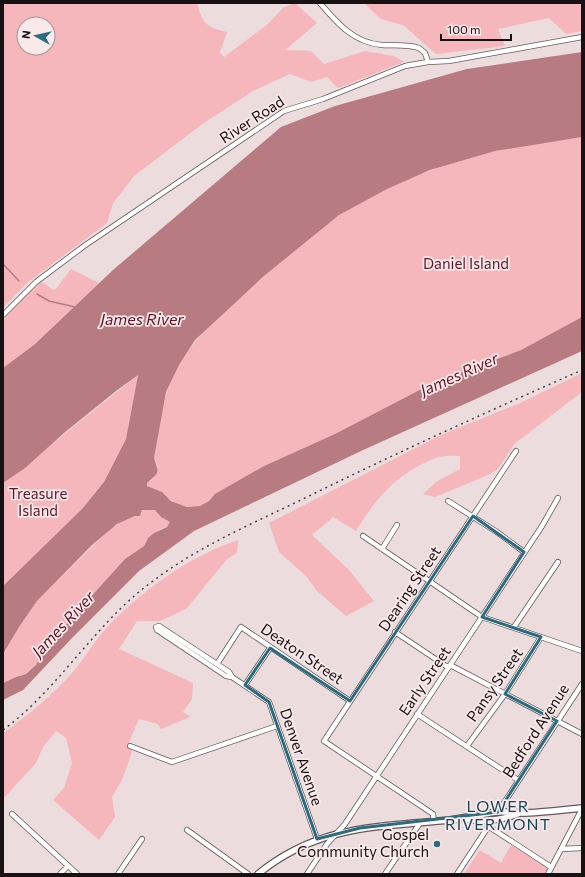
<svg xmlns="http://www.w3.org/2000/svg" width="585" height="877" viewBox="0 0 585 877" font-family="Commissioner,sans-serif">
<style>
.green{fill:#f5b6bc;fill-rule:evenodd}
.water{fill:#b77b81}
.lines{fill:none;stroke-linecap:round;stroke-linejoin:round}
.stream{stroke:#b77b81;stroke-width:1.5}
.minor-casing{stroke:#66595a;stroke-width:6}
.major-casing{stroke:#66595a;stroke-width:8}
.minor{stroke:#fff;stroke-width:4.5}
.major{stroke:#fff;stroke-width:5.5}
.rail{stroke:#484142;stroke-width:1.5;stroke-dasharray:2 4;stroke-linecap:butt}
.marked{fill:none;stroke:#2c6b80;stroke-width:3;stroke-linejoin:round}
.poi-dot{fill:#2c6b80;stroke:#f9e9eb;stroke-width:1.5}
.labels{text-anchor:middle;stroke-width:3.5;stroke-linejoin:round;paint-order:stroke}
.street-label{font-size:15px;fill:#161112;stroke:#f9e9eb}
.park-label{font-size:15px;fill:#601626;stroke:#f9e9eb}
.poi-label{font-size:15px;fill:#161112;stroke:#f9e9eb;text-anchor:end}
.water-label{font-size:16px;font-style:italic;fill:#601626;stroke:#f9e9eb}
.neighbourhood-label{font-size:16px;letter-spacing:1px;fill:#144858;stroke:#f9e9eb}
</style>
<rect width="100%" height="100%" fill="#ecdcdd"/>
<!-- green -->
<path class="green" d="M3 3H197C202 23 207 28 227 32L220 52 224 57 268 24 284 7 295 3 317 23 285 50 311 51 324 64 365 51 394 56 404 62 338 88 327 77 311 82 290 74 253 91 201 125 134 176 113 203 107 223 27 283 3 308ZM24 24H48V48H24Z
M364 3H582V31L566 34 549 18 498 29 505 46 436 54 403 25 381 19Z
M582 137V317L521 350 433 383 335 434 264 466 200 506C179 511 165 493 147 486V483L152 480 158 466 154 458C159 431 161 403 172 379 190 339 219 317 251 288 281 262 311 233 344 212 387 184 446 163 495 151 523 144 553 142 582 137Z
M71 269 99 283 35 344 3 368V320L27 294 42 282 53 290 56 289Z
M582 373V392L514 444 498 469 488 475 435 497 423 494 436 482 460 469V456C453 456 443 455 436 458 398 472 376 498 356 531L333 517 312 535 349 570 374 601 346 616 317 591 307 577 279 552 269 523 441 435 520 403Z
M138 375 126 439 104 482 82 509 3 586V483Z
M142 510H155L161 517 170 522 168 526 160 529 146 541 144 546 125 559 76 613 36 665 26 674 16 677 3 683V654L19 627 37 601 110 529 123 521 142 514Z
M238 540 237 553 227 559 186 609 160 621H137L119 649 193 683 192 699 183 712 190 717 161 729 158 724 139 719 129 742 132 752 122 780 112 797 115 817 99 840 53 800 64 788 72 763 66 738 56 731 43 747 36 763 3 799V733C28 715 52 696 72 673 87 655 99 634 116 618 150 585 193 555 238 540Z
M511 845 548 868 544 874H464L480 850 501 863Z"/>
<!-- water -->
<path class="water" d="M582 52V137L495 151 430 170 387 189 339 215 264 276 195 340 179 365 166 392 154 458C159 473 160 472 147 483V486L162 492 171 501 187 507 200 506 209 501 215 494 264 466 335 434 433 383 521 350 582 317V351L361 451 194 531 139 571 73 637 23 690 3 700V683L16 677 26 674 36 665 43 653 76 613 125 559 144 546 148 538 154 533 167 527 170 522 161 517 155 510H142L140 516H135L117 524 92 545 37 601 19 627 3 654V586L82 509 104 482 126 439 138 375 116 391 64 433 25 468 3 483V368L35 344 113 270 281 127 335 106 467 69Z"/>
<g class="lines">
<!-- stream -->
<path class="stream" d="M3 264 19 281
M37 294 49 301 75 307"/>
<!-- minor casing -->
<g class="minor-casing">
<path id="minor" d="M320 3C337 23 354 43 382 45 394 46 407 44 419 48L425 53 428 62
M3 315 36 282 84 246 284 111 323 99 405 66 428 62 449 61 582 37
M448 501 497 532 524 552
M363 536 482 617 582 651
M382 549 397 525
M514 627 558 562
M395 632 446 666H452L582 734
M217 664 241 627 350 701
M232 677 229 672 159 626 156 627 157 630 226 676 232 677 269 702 317 839
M245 685 270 648
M417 714 518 780
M130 746 172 762 277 726
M467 746 505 694 541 637
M498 812 582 684
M12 814 77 874
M434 821 433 814 324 741 516 451
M488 826 551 867
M187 830 248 874
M561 849 582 848
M60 874 68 866
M118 874 142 839
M307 874 327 844 345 824 542 526 558 498
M385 874 420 823
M457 874 490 824
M548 874 582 809"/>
</g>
<!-- major casing -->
<g class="major-casing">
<path id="major" d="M464 819C483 822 503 820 520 813
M258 874C318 825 377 827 450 820 466 818 481 814 497 812 506 811 513 813 522 813 541 813 562 810 582 808"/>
</g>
<!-- minor -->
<use href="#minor" class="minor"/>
<!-- major -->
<use href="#major" class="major"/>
<!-- rail -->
<path class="rail" d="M3 730C60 688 95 623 153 581 199 546 254 523 305 498 396 453 489 411 582 370"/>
</g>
<!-- marked area -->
<path class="marked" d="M473 516 524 552 482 617 541 637 505 694 557 721 498 812 360 828 317 839 269 702 245 685 270 648 350 701Z"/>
<!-- markers -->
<circle class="poi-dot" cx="437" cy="844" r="4"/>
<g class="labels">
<!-- street labels -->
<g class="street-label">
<text transform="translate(252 120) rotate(-33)" y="5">River Road</text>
<text transform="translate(410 589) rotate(-56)" y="5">Dearing Street</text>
<text transform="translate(302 654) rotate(34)" y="5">Deaton Street</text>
<text transform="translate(425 681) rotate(-56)" y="5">Early Street</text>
<text transform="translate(495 685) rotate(-55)" y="5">Pansy Street</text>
<text transform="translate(536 731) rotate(-57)" y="5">Bedford Avenue</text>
<text transform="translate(301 757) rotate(71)" y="5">Denver Avenue</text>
</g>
<!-- park labels -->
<g class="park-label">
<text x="466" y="269">Daniel Island</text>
<text x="38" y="499">Treasure<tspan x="38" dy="17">Island</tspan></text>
</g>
<!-- poi labels -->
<g class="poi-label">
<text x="429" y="840">Gospel<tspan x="429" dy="17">Community Church</tspan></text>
</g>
<!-- water labels -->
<g class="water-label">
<text x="142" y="325">James River</text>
<text transform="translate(459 374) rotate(-24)" y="6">James River</text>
<text transform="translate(63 624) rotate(-47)" y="6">James River</text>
</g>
<!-- neighbourhood labels -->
<g class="neighbourhood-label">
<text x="498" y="812">LOWER<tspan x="498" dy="18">RIVERMONT</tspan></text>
</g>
</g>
<!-- border -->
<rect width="585" height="877" fill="none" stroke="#161112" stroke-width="8"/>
<!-- north arrow -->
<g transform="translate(36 36) rotate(278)"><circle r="19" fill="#f9e9eb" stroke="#9e9394"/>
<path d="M0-3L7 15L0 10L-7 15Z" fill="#2c6b80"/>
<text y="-6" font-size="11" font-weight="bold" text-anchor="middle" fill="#161112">N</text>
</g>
<!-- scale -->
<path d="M441 34v6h70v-6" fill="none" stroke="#161112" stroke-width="2"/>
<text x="447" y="34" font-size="12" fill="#161112" stroke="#f9e9eb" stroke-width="3" paint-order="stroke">100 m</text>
</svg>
